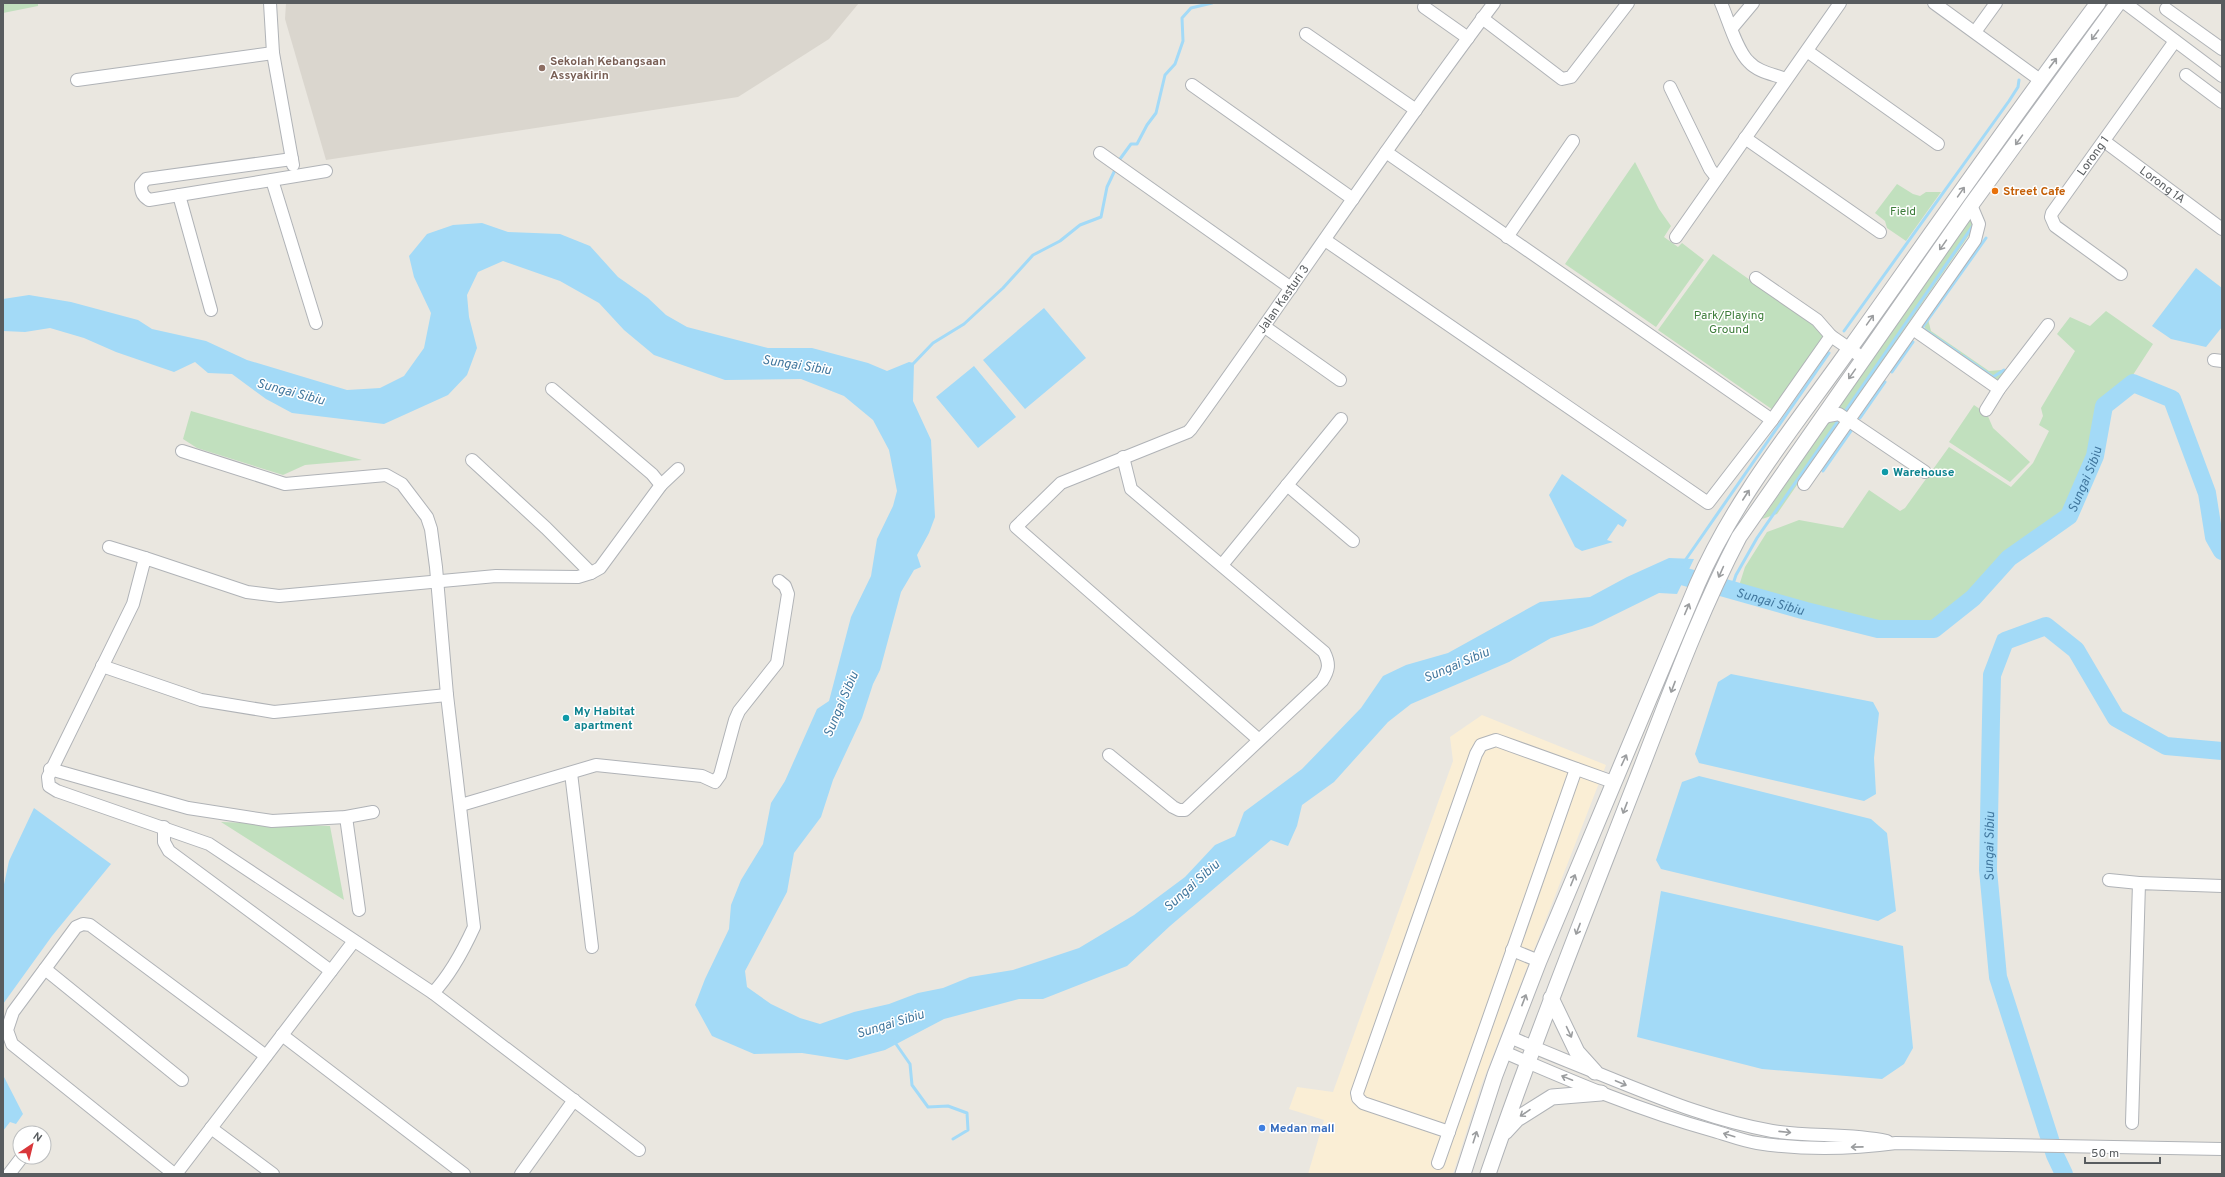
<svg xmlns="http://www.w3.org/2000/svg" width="2225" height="1177" viewBox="0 0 2225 1177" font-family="Overpass,sans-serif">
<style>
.commercial{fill:#faeed5}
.education{fill:#dad6ce}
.green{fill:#c1e0be}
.water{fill:#a3daf7}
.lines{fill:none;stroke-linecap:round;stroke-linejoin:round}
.stream{stroke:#a3daf7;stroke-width:3}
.river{stroke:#a3daf7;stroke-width:18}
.minor-casing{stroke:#b0b3b7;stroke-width:14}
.tertiary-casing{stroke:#b0b3b7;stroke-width:17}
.minor{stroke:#fff;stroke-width:12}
.tertiary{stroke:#fff;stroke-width:15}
.oneway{stroke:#9b9d9f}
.education-dot{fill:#8d6e63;stroke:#fff;stroke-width:1.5}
.food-dot{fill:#e8710a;stroke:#fff;stroke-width:1.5}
.culture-dot{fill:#0f9aa8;stroke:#fff;stroke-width:1.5}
.shop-dot{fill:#3f7fe0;stroke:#fff;stroke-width:1.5}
.labels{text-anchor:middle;stroke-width:3;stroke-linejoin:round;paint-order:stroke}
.education-label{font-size:12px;font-weight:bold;fill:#785e54;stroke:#fff;text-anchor:start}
.street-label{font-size:12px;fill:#585c5f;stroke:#fff}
.food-label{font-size:12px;font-weight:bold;fill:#c56008;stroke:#fff;text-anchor:start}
.park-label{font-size:12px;fill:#3d7d3a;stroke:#fff}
.culture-label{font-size:12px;font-weight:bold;fill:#0d838f;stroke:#fff;text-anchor:start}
.shop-label{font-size:12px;font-weight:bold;fill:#366cbe;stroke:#fff;text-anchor:start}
.water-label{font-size:13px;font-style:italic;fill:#41779e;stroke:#fff}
</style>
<rect width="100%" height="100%" fill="#eae7e0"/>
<!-- commercial -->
<path class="commercial" d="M1482 715 1606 765 1481 1086 1453 1174H1308L1324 1120 1289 1109 1297 1087 1333 1092 1453 761 1450 737Z"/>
<!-- education -->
<path class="education" d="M286 3H859L829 39 738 97 326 160 285 19Z"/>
<!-- green -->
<path class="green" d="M3 3H38V6L3 13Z
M1635 162 1659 209 1671 226 1664 237 1678 247 1682 243 1704 260 1656 327 1565 264Z
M1897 184 1913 194 1920 196 1926 192H1941L1906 241 1887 228 1885 221 1875 213Z
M1971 214 1978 222 1777 514 1762 519Z
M1713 254 1827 334 1773 410 1658 330Z
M2106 311 2153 344 2131 378 2100 406 2092 452 2068 512 2009 552 1972 593 1931 623H1881L1738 589 1745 567 1767 532 1799 520 1843 528 1869 490 1900 511 1905 508 1949 447 2011 487 2033 463 2049 431 2039 425 2043 416 2041 408 2075 351 2057 334 2070 317 2090 326Z
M1928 319 1931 331 1989 371 2001 370 2004 372 1998 380 1926 331 1924 325Z
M1974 405 1987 414 1993 428 2030 462 2010 482 1949 442Z
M191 411 362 460 305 465 283 475 197 448 183 439Z
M221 822 330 826 344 900Z"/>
<!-- water -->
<path class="water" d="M482 223 508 232 560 234 590 246 618 277 648 298 666 315 687 327 768 348H812L868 363 887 371 909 362 914 363 913 401 931 440 935 517 929 533 917 555 921 567 914 570 901 592 880 670 873 684 862 718 833 780 821 817 794 853 787 892 745 971 747 987 771 1004 800 1018 820 1024 854 1012 889 1004 918 993 943 988 970 977 1013 970 1079 948 1134 915 1185 877 1215 845 1235 836 1244 812 1302 769 1361 708 1383 676 1406 665 1448 653 1540 602 1590 597 1627 577 1669 558 1694 559 1677 594 1659 593 1592 626 1551 638 1509 662 1411 704 1388 722 1334 782 1302 805 1297 826 1288 846 1271 840 1170 926 1127 966 1043 999H1019L944 1019 885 1050 847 1060 802 1053 754 1054 712 1036 695 1005 705 979 729 929 731 905 741 880 763 844 771 803 785 781 817 709 829 701 851 617 871 576 877 539 893 506 897 491 889 450 873 420 844 396 801 379 725 380 654 355 624 330 599 303 560 281 503 261 478 272 467 295 469 317 477 348 467 375 448 395 384 424 292 413 266 399 232 374 208 373 195 362 174 372 116 352 84 338 50 328 25 332 3 331V299L29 295 71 302 138 320 152 329 206 341 247 360 347 390 380 388 404 376 424 348 431 313 414 277 409 256 427 234 453 225Z
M2196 268 2222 288V327L2206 347 2171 339 2152 326Z
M1044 308 1086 358 1025 409 983 360Z
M974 366 1016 417 978 448 936 397Z
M1562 474 1627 520 1623 527 1618 524 1607 540 1613 542 1582 551 1575 547 1549 495Z
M1731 674 1873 702 1879 713 1874 758 1876 794 1864 801 1699 763 1695 754 1718 682Z
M1699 776 1871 819 1887 833 1896 911 1878 921 1661 869 1656 860 1682 782Z
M34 808 111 864 52 936 3 1004V889L9 861Z
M1661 891 1903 946 1913 1048 1904 1064 1882 1079 1762 1069 1637 1037Z
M3 1075 23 1114 16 1124 10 1122 3 1131Z"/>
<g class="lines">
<!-- stream -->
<path class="stream" d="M1120 159 1131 144H1137L1147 125 1156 113 1165 75 1175 64 1183 41 1182 18 1191 8 1212 3
M1844 331 2009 101 2018 87 2019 80
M1959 353 1922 328 1986 238
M1963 356 1993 377 2004 370
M912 365 933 343 964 324 1003 288 1033 255 1060 241 1080 225 1101 217 1107 187 1115 170
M1892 372 1913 342
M1846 410 1974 224
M1860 418 1885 382
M1823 471 1851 431
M1684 562 1829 353
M1731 590 1736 575 1757 538 1838 421
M894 1041 910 1064 912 1085 928 1107 948 1106 967 1113 968 1130 953 1139"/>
<!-- river -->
<g class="river">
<path id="s1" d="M1663 579 1675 574 1806 611 1878 629H1934L1973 598 2009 558 2069 516 2095 456 2104 406 2133 383 2172 399 2207 493 2214 537 2222 551"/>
<path id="s2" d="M2064 1174 2055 1155 1998 977 1988 870 1991 719 1992 675 2005 641 2046 626 2076 650 2116 718 2166 746 2222 751"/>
</g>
<!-- minor casing -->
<g class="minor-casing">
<g id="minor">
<path d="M270 3 273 53 293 165"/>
<path d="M1721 3C1728 19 1737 51 1749 62 1758 72 1773 74 1786 79"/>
<path d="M1934 3 2040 80"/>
<path d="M2125 3 2222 76"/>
<path d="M1424 7 1468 38"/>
<path d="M2166 9 2222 49"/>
<path d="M1482 18 1562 79 1571 77 1628 3"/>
<path d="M1732 28 1753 3"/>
<path d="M1975 32 1996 3"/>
<path d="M1306 34 1416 110"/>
<path d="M1807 51 1938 144"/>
<path d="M2186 75 2222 102"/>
<path d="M77 80 273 53"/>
<path d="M1192 85 1353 199"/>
<path d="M1670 87 1710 169 1717 178"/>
<path d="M1745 138 1880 232"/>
<path id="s3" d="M2104 141 2222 229"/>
<path d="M1386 152 1772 420"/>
<path d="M1100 153 1291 288"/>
<path d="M292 159 146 179 141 185C141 193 143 196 149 200L326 171"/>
<path d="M272 180 316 323"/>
<path d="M179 195 211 310"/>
<path d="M1507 237 1573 141"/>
<path d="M1676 237 1840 3"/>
<path d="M1325 240 1708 503 1772 420 1831 336 1817 320 1756 278"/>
<path id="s4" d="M2121 274 2055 226 2051 217 2052 213 2175 41"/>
<path d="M1265 327 1340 380"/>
<path d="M1913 329 1999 389"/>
<path d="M1831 336 1863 358"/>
<path d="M2214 360 2222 361"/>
<path d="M552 389 652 474 661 485"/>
<path d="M1986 410 1999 389 2048 325"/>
<path d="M1820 420 1828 416 1839 414 1925 472"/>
<path d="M182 451 285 484 386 475 402 484 427 517 431 529 436 567 447 695 474 927C463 951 451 974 433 993"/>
<path d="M472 460 546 528 591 573"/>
<path d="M1804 484 1975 240 1979 224 1971 205"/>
<path d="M1287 485 1353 541"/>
<path d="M109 547 145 558"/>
<path d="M1222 565 1341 419"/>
<path d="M102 666 201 700 274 712 447 695"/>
<path id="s5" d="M1258 739 1016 527 1061 483 1188 432 1191 429C1293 288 1389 142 1494 3"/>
<path d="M1109 755 1173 807 1179 810H1185L1322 681C1329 670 1330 664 1324 652L1131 489 1123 457"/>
<path d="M50 769 188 808 272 821 346 817 373 812"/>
<path d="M571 773 592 947"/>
<path d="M461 805 596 765 702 776 715 782 720 775 735 720 739 711 777 663 788 594 785 586 779 581"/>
<path d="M346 817 359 910"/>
<path d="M164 827V842L169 851 331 971"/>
<path d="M2109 880 2139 883"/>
<path d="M1512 950 1539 961"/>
<path d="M45 969 182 1080"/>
<path d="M282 1035 464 1174"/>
<path d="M1510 1037C1539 1050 1568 1061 1597 1073 1655 1096 1710 1120 1772 1131 1810 1137 1849 1133 1887 1141"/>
<path d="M1504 1052C1573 1082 1641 1111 1714 1131 1728 1135 1743 1141 1757 1143 1803 1150 1851 1149 1896 1143L2222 1149"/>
<path d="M2132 1123 2139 883 2222 886"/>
<path d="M211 1128 273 1174"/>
<path d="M1449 1132 1363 1103 1358 1098 1357 1093 1476 754 1481 745 1496 740 1613 782"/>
<path d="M639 1150 433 993 209 844 57 791 49 786 48 777 133 604 145 558 247 592 279 596 496 576 578 577 591 573 600 568 661 485 678 469"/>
<path d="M1438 1163 1576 769"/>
<path d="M9 1174 22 1157"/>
<path d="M174 1174 12 1044 7 1030 13 1012 76 927 83 924 90 925 266 1056"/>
<path d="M176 1174 354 941"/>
<path d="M521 1174 574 1100"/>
</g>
</g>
<!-- tertiary casing -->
<g class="tertiary-casing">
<path id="tertiary" d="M1551 998 1577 1052 1595 1072
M1505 1132 1517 1119 1552 1097 1601 1093
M1463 1174 1495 1075 1539 961 1697 585C1735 497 1798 422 1853 344 1934 230 2014 115 2098 3
M1488 1174C1532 1046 1582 920 1631 794 1665 708 1696 619 1739 537L1971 205 2118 3"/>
</g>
<!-- minor -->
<use href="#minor" class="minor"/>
<!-- tertiary -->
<use href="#tertiary" class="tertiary"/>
</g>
<!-- one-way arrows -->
<defs><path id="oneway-shaft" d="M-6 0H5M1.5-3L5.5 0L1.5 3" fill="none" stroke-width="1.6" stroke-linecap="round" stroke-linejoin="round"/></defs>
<g class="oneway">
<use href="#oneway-shaft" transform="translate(2095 35) rotate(126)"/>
<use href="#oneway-shaft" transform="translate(2053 63) rotate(-53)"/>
<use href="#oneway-shaft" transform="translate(2019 140) rotate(126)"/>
<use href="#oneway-shaft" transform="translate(1961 192) rotate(-55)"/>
<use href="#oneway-shaft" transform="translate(1943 245) rotate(125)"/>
<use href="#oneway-shaft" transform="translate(1870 320) rotate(-55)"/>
<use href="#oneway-shaft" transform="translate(1852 374) rotate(125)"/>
<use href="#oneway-shaft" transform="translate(1746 495) rotate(-57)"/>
<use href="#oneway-shaft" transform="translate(1721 572) rotate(114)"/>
<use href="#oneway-shaft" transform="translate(1687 609) rotate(-67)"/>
<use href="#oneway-shaft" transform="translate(1673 687) rotate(111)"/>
<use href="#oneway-shaft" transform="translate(1624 760) rotate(-65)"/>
<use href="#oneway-shaft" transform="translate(1625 808) rotate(111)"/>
<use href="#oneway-shaft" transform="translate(1573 880) rotate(-68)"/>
<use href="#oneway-shaft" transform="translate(1578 929) rotate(111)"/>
<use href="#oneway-shaft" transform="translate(1524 1000) rotate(-69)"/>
<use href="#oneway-shaft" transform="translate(1569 1032) rotate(65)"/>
<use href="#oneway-shaft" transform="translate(1567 1078) rotate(-158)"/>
<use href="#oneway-shaft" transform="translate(1621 1083) rotate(23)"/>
<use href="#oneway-shaft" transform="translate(1525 1113) rotate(146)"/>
<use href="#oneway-shaft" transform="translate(1785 1132) rotate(6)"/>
<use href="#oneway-shaft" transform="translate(1729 1135) rotate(-163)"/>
<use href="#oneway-shaft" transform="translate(1475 1137) rotate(-72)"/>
<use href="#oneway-shaft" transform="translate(1857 1147) rotate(179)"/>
</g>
<!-- markers -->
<circle class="education-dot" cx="542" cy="68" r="4"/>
<circle class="food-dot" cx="1995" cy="191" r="4"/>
<g class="culture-dot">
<circle cx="1885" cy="472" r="4"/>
<circle cx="566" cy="718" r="4"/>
</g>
<circle class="shop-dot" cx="1262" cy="1128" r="4"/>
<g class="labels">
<!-- education labels -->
<g class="education-label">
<text x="550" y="65">Sekolah Kebangsaan<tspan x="550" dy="14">Assyakirin</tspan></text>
</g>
<!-- street labels -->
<g class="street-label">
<text dy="4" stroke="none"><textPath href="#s4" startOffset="166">Lorong 1</textPath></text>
<text dy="4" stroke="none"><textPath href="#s3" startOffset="73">Lorong 1A</textPath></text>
<text dy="4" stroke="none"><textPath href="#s5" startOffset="685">Jalan Kasturi 3</textPath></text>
</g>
<!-- food labels -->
<g class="food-label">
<text x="2003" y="195">Street Cafe</text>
</g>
<!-- park labels -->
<g class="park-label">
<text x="1903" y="215">Field</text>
<text x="1729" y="319">Park/Playing<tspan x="1729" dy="14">Ground</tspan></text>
</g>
<!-- culture labels -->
<g class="culture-label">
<text x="1893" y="476">Warehouse</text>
<text x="574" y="715">My Habitat<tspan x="574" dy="14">apartment</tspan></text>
</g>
<!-- shop labels -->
<g class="shop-label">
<text x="1270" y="1132">Medan mall</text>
</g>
<!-- water labels -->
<g class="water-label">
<text transform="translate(797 364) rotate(9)" y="5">Sungai Sibiu</text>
<text transform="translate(291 391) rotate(15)" y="5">Sungai Sibiu</text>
<text dy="5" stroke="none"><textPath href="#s1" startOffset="496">Sungai Sibiu</textPath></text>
<text dy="5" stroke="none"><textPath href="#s1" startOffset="112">Sungai Sibiu</textPath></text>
<text transform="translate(1456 664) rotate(-23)" y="5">Sungai Sibiu</text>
<text transform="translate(840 704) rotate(-67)" y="5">Sungai Sibiu</text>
<text dy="5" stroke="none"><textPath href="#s2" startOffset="339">Sungai Sibiu</textPath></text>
<text transform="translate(1191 885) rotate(-42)" y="5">Sungai Sibiu</text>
<text transform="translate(890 1023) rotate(-17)" y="5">Sungai Sibiu</text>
</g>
</g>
<!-- border -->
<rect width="2225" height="1177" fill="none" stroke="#585c5f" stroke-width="8"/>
<!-- north arrow -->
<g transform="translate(32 1145) rotate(35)"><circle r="19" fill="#ffffff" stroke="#bcbebf"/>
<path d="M0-3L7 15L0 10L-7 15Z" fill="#d9373a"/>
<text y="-6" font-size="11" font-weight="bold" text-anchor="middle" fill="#585c5f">N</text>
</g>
<!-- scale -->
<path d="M2085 1157v6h75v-6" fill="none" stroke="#585c5f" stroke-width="2"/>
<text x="2091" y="1157" font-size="12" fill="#585c5f" stroke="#ffffff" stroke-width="3" paint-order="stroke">50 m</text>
</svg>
